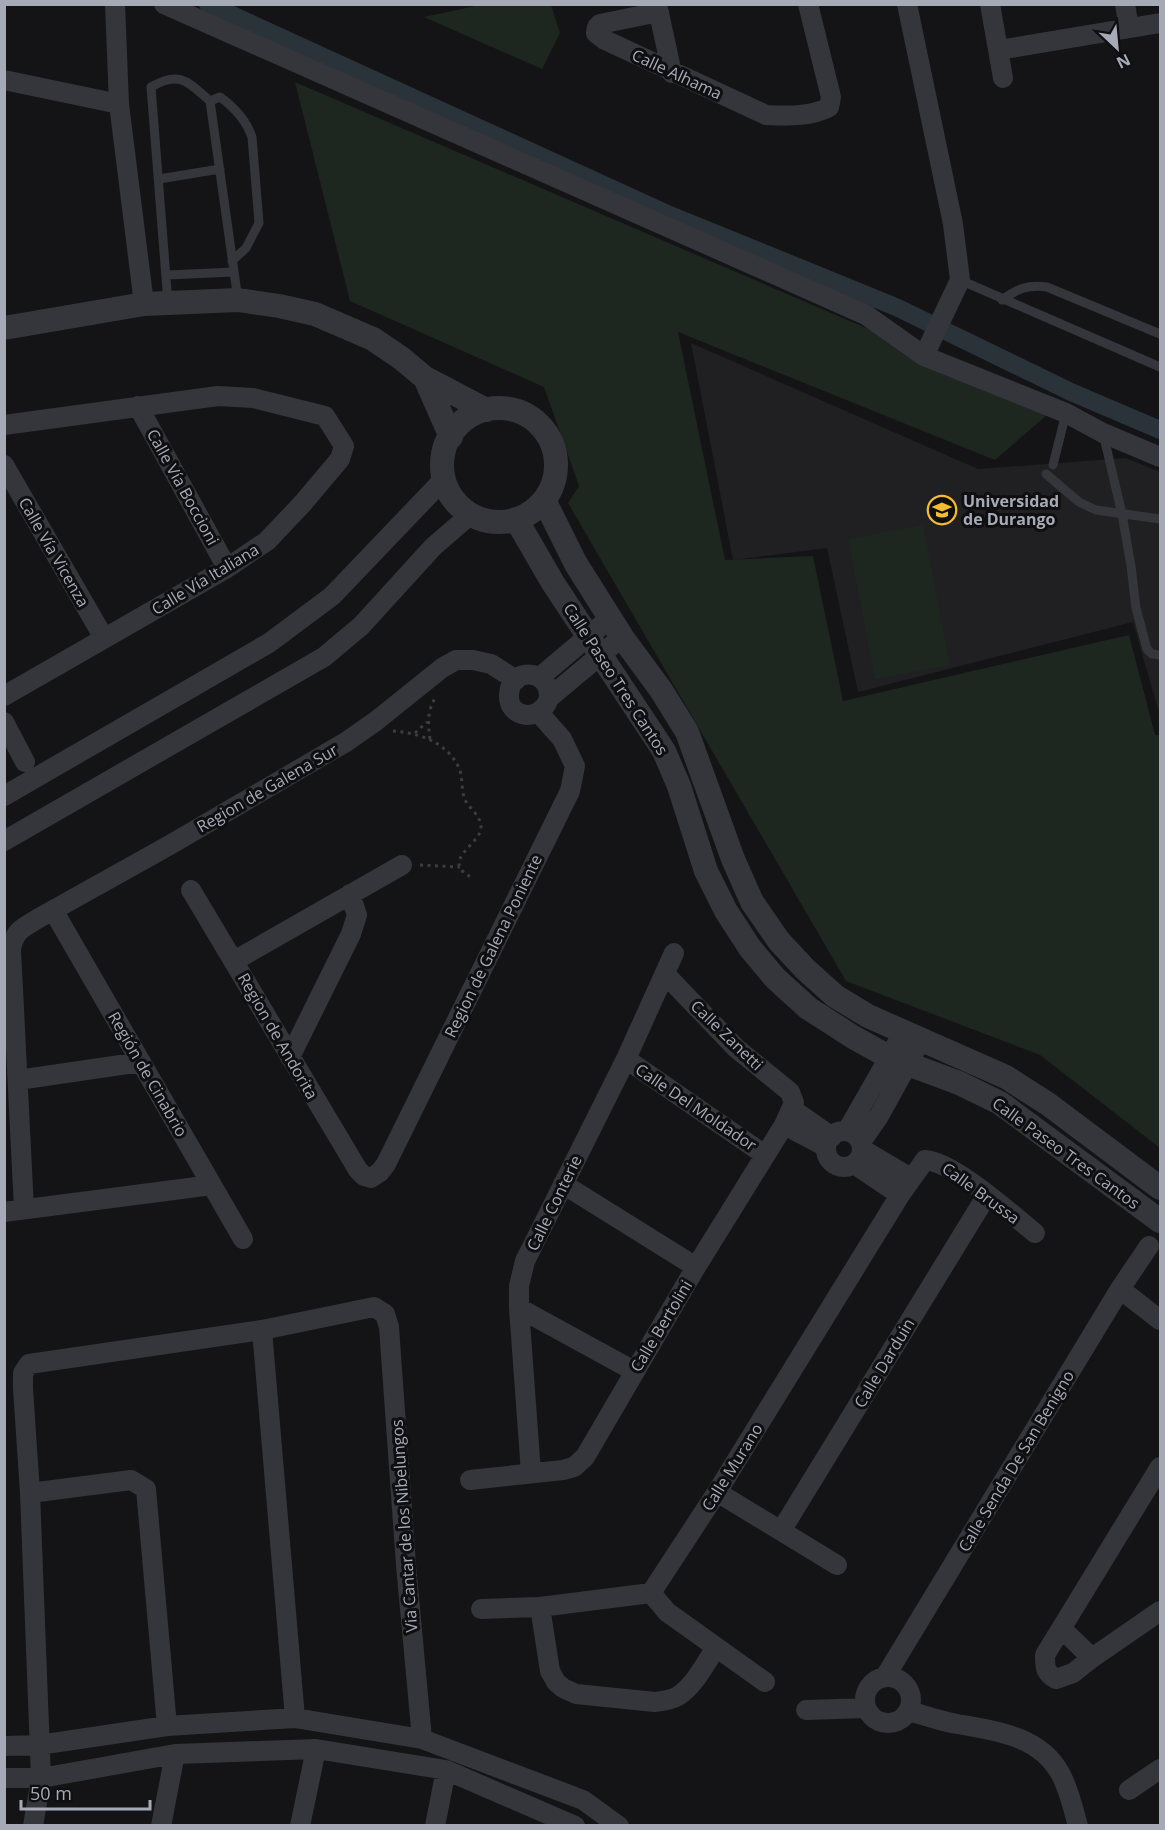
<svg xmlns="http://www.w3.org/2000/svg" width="1165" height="1830" viewBox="0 0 1165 1830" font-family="'Open Sans',sans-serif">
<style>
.built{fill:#202023}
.green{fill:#1e2620}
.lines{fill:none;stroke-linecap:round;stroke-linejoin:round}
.canal{stroke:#2a323a;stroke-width:18}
.path{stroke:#3b3d42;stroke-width:3;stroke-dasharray:3 4.5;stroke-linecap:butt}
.service{stroke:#35363b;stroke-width:9}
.minor{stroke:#35363b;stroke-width:20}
.tertiary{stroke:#35363b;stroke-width:24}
.labels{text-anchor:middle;stroke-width:6;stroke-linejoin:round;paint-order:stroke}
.street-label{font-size:16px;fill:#a6aab6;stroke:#0f0f11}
.poi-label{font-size:16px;font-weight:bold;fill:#a6aab6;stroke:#0f0f11;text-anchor:start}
</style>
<rect width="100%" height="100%" fill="#141416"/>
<!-- built -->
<path class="built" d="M691 343 978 469 1126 458 1160 472V716L1133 622 858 692 827 548 733 560Z"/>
<!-- green -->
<path class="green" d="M480 5H551L560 33 542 69 424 17Z
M295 82 1054 409 995 460 678 332 725 560 813 556 843 701 1129 635 1155 735H1160V1148L1040 1055 846 981 568 503 579 486 544 387 350 301Z
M923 525 950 665 875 679 848 539Z"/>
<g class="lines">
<!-- canal -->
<path class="canal" d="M208 4 665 213 896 307 1071 392 1160 430"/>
<!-- path -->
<path class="path" d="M393 731C419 733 447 742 459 768 463 777 461 790 465 800 470 809 481 816 481 827 482 844 437 861 473 878
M415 733 427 722
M430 739C428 724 427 712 435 698
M420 865 460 867"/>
<!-- service -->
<path class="service" d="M159 179 220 169
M232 261 246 248 259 223 252 137C246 120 234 107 220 97L210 101 238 300
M167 275 234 272
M960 280 1160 367
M1002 300C1017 289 1028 284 1047 287L1160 334
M168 303 151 87C180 70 188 82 210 101
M1103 433 1122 514 1131 566 1136 608 1147 649 1152 654 1160 655
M1053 465 1066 413
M1046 474 1079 502 1096 510 1160 519"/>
<!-- minor -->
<path class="minor" d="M115 4 119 104 144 304
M164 4 866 315 924 356 1066 413 1103 433 1160 457
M657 4 672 73
M907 4 953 224 960 280 924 356
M990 4 1003 78
M1125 4 1129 28
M659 12 600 24 597 27 596 33 605 40 766 115C786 116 811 117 829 107L831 97 808 4
M999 50 1160 23
M4 80 119 104
M138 406 227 568
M4 425 218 396 253 398 325 416 344 446 340 459 303 503 267 541 227 568 4 696
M4 465 104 638
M540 677 610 618
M549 698C551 669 511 666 509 694 507 719 541 723 549 698L622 637
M4 722 25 762
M4 796 269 643 332 596 444 479
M4 841 324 657 361 626 433 547 470 515
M191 890 358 1170 364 1176 371 1178 380 1172 386 1164 570 791 575 766 562 739 539 713
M53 910 243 1239
M234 961 402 865
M290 1057 351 934 357 915 350 894
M626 1059 765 1155
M18 1080 141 1062
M792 1109 832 1137
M784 1125 826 1147
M847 1131 903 1033
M826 1149a18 18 0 1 1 36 0a18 18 0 1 1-36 0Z
M861 1142 879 1116 921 1040
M862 1149 911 1178
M854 1164 900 1195
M563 1184 696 1267
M24 1209 11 950C14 930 23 928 39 918L168 846 346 742 376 721 442 668 456 660H473L491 664 516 680
M4 1212 212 1185
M1120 1289 1160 1320
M519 1308 634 1371
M262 1330 295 1718
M1160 1467 1045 1655C1045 1667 1045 1673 1056 1679L1073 1673 1092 1658 1160 1611
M531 1473 519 1308V1286L525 1261 626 1059 674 953
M470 1480 563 1470 574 1467 585 1457 696 1267 784 1125 794 1103 790 1092 736 1048 666 975
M717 1492 837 1565
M30 1493 131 1480 146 1489 167 1726
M781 1531 987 1195
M651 1593 667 1612 765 1682
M540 1607 550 1671 556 1682 563 1688 576 1694 655 1702C663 1701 672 1700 678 1696 694 1686 706 1663 716 1647
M481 1609 540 1607 651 1593 717 1492 900 1195 925 1160C954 1162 1010 1213 1035 1233
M1062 1629 1092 1658
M885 1677 1120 1289 1149 1246
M865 1700a23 23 0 1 1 46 0a23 23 0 1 1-46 0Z
M806 1710 866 1708
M908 1711C924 1715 940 1721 957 1724 995 1731 1039 1735 1060 1773 1069 1789 1073 1808 1078 1826
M4 1746 39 1745 167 1726 295 1718 422 1739 583 1800 619 1826
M4 1778H41L175 1754 316 1749 446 1770 575 1826
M1129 1790 1160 1769
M33 1826 41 1778 30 1493 23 1388V1373L29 1364 262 1330 374 1307 385 1314 389 1327 406 1565 422 1739
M161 1826 175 1754
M300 1826 316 1749
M435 1826 446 1770"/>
<!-- tertiary -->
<path class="tertiary" d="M4 328 144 304 238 300 279 306 315 314 373 339 401 358 425 378 486 410
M425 378 451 437
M442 465a57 57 0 1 1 114 0a57 57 0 1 1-114 0Z
M544 500 576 564 622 637 661 690 687 732 733 859 752 902 779 941 805 969 835 996 868 1016 1006 1077 1048 1104 1160 1188
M516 519 553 583 664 751 679 786 706 871 726 911 750 948 775 978 808 1008 853 1037 889 1057 959 1083 1000 1103 1160 1221"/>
</g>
<!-- icons -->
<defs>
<g id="university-ring" transform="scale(1.5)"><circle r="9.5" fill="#0f0f11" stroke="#f4bd2e" stroke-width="1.5"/><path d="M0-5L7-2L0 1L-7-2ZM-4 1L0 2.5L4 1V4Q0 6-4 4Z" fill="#f4bd2e"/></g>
</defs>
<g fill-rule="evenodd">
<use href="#university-ring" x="942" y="510"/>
</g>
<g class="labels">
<!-- street labels -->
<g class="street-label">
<text transform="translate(677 74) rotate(25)" y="6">Calle Alhama</text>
<text transform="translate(183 487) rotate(61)" y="6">Calle Vía Boccioni</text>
<text transform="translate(54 552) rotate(60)" y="6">Calle Vía Vicenza</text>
<text transform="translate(205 579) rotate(-31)" y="6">Calle Vía Italiana</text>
<text transform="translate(616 679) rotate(57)" y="6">Calle Paseo Tres Cantos</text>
<text transform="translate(267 788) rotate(-30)" y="6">Region de Galena Sur</text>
<text transform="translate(493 946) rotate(-64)" y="6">Region de Galena Poniente</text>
<text transform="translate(727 1035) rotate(44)" y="6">Calle Zanetti</text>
<text transform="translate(278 1036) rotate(60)" y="6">Region de Andorita</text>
<text transform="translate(148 1074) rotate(60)" y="6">Región de Cinabrio</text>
<text transform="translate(696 1107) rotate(34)" y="6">Calle Del Moldador</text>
<text transform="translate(1066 1153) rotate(36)" y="6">Calle Paseo Tres Cantos</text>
<text transform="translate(981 1193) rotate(36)" y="6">Calle Brussa</text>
<text transform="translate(554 1203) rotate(-64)" y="6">Calle Conterie</text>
<text transform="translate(661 1326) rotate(-59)" y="6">Calle Bertolini</text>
<text transform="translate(884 1363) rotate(-59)" y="6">Calle Darduin</text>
<text transform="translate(1016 1461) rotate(-59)" y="6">Calle Senda De San Benigno</text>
<text transform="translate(732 1467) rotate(-58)" y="6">Calle Murano</text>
<text transform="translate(404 1526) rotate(-94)" y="6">Via Cantar de los Nibelungos</text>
</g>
<!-- poi labels -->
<g class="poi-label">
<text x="963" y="507">Universidad<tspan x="963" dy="18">de Durango</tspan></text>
</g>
</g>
<!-- border -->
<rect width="1165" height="1830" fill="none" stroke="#a6aab6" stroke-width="12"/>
<!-- north arrow -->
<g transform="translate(1117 48) rotate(154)" stroke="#0f0f11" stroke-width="4.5" paint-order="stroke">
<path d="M0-4.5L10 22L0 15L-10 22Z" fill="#a6aab6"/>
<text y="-9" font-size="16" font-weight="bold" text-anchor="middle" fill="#a6aab6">N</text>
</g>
<!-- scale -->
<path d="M21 1800v9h129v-9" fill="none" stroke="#a6aab6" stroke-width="3"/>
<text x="30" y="1800" font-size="18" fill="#a6aab6" stroke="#0f0f11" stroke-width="4.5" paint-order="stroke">50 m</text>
</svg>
